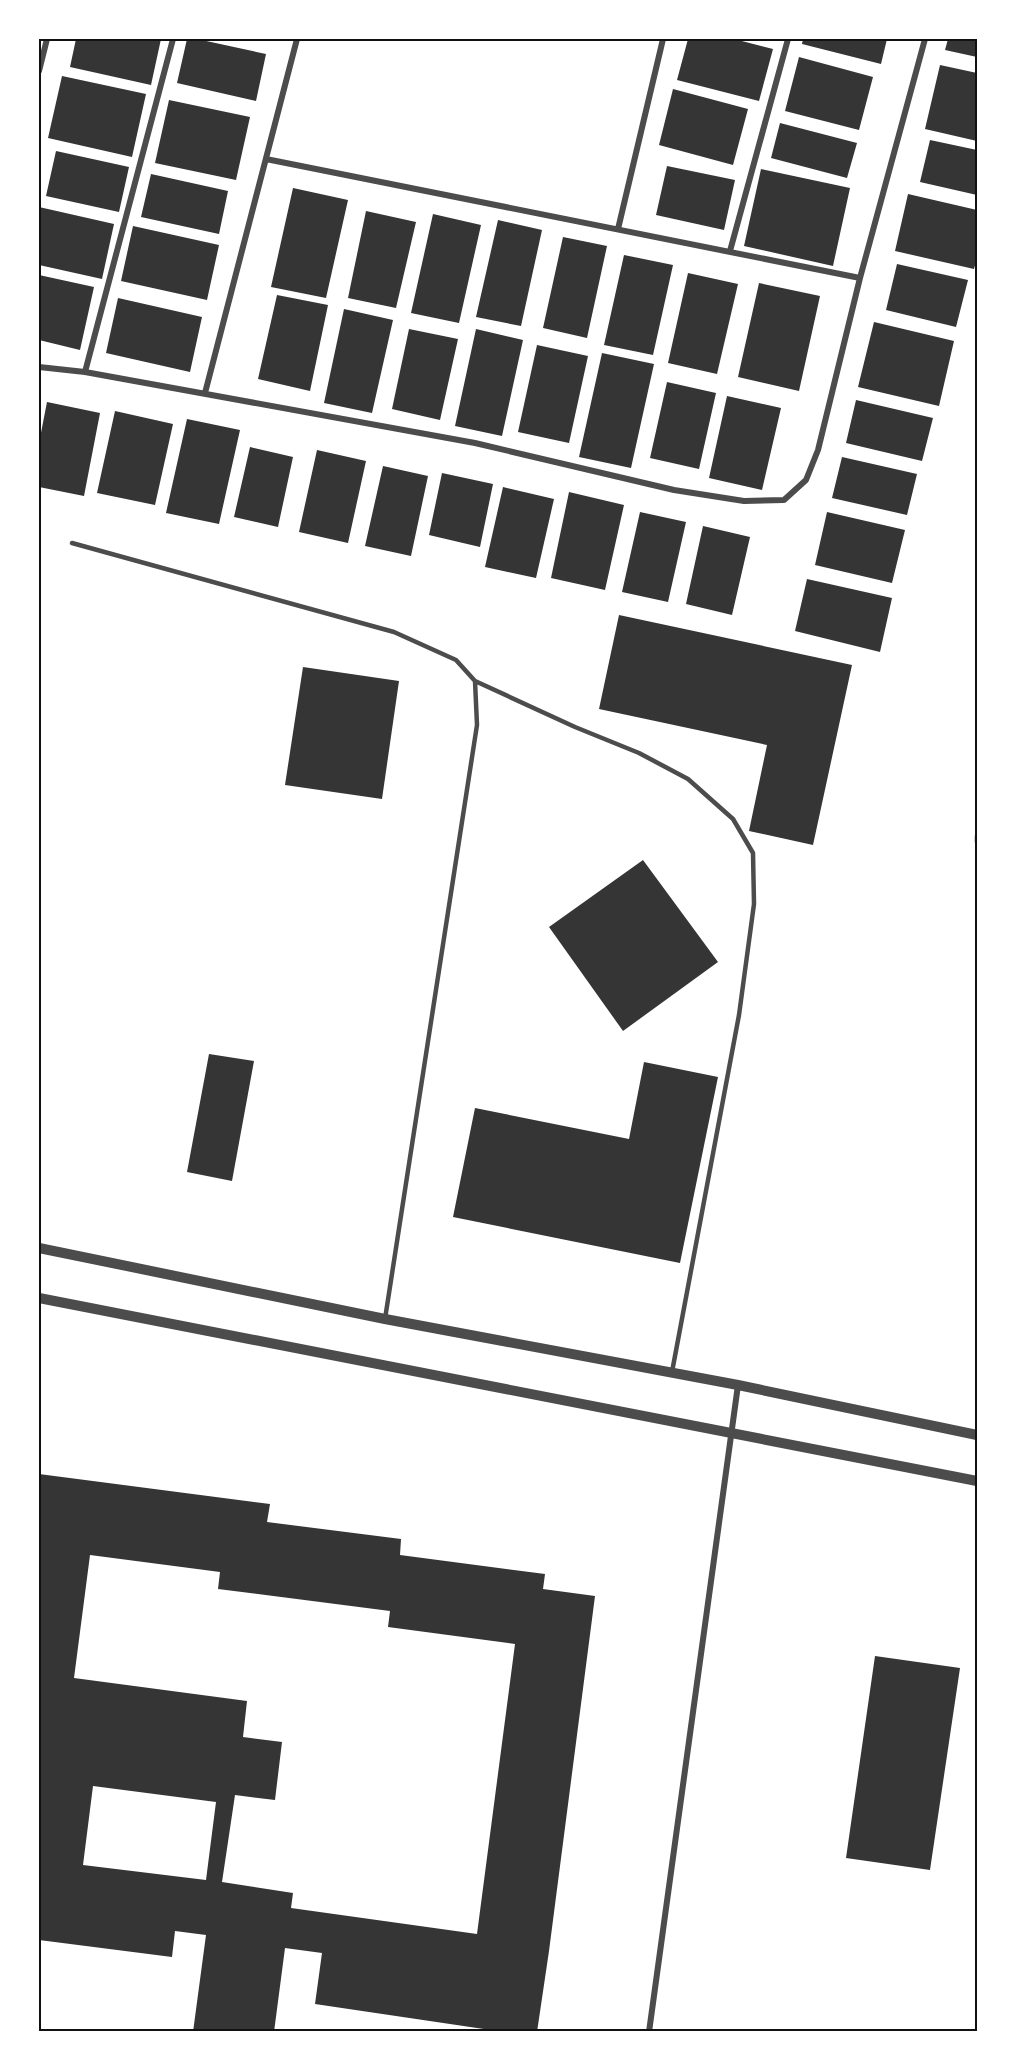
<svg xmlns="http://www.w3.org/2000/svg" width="1016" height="2071" viewBox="0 0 1016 2071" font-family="'Work Sans',sans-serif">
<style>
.building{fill:#353535;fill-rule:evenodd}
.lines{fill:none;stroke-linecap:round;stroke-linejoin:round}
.service{stroke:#4c4c4c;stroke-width:4.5}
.minor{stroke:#4c4c4c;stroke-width:6}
.tertiary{stroke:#4c4c4c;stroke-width:10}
.neatline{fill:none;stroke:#111;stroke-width:2}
</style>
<rect width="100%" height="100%" fill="#fff"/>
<!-- building -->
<path class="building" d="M76 39H161L151 85 70 67Z
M187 39H197L266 54 256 101 177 83Z
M688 39H734L773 49 759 101 677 80Z
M803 39H887L881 64 802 44Z
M948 39H977V57L945 50Z
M799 57 873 77 859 130 785 111Z
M940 65 977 73V141L925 129Z
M62 76 146 94 132 157 48 138Z
M673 89 748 109 733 165 659 145Z
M169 100 250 117 236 180 155 163Z
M780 123 857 143 847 178 771 158Z
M930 140 977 150V195L920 182Z
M56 151 129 167 119 212 46 196Z
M667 166 735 180 724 230 656 215Z
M761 169 850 188 833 266 744 246Z
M151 174 228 191 219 234 141 217Z
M293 188 348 200 326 298 271 287Z
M908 194 977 210V258L974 269 895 251Z
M39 207 114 224 102 279 39 265Z
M366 211 416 222 396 308 348 298Z
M433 214 481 225 459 323 411 313Z
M498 220 542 230 521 326 476 317Z
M133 226 219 245 207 300 121 281Z
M563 237 607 246 587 338 543 328Z
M624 255 673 265 653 355 604 345Z
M897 264 968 280 956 327 886 310Z
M688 273 738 284 717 374 668 363Z
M39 275 94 287 80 350 39 340Z
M759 283 820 296 799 391 738 377Z
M277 295 328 305 310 391 258 379Z
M118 298 202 317 190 372 106 353Z
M344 309 393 320 372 413 324 403Z
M874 322 954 341 939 406 858 387Z
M409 329 458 339 440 420 392 409Z
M476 329 523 340 502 436 455 426Z
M537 345 588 356 569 443 518 432Z
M602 353 654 364 631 468 579 457Z
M667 382 716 393 699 469 650 458Z
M727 396 781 408 762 490 709 478Z
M856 400 933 418 922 461 846 443Z
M47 402 100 413 84 496 39 487V443Z
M115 411 173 424 155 505 97 493Z
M187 419 240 430 219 524 166 513Z
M250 447 293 457 278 527 234 517Z
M317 450 366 461 348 543 299 532Z
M842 457 917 474 907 515 832 498Z
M383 466 428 476 411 556 365 546Z
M442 473 493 484 480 547 429 535Z
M503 487 554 499 536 578 485 567Z
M569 492 624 505 605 590 551 578Z
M640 512 686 522 668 602 622 592Z
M827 512 905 530 892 583 815 565Z
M703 526 750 537 732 615 686 604Z
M807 579 892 598 880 652 795 631Z
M619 615 852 665 813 845 749 831 767 745 599 709Z
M303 667 399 681 382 799 285 785Z
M643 860 718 962 623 1031 549 927Z
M209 1054 254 1061 232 1181 187 1172Z
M644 1062 718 1077 680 1263 453 1217 475 1108 629 1139Z
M39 1474 270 1504 267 1522 401 1539 400 1555 545 1574 543 1589 595 1596 549 1951 537 2032H504L315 2004 322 1953 285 1948 274 2032H193L206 1935 175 1931 172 1957 39 1940ZM90 1555 220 1572 218 1589 390 1611 388 1627 515 1644 477 1934 291 1908 293 1893 222 1882 235 1795 275 1800 282 1742 243 1737 247 1701 74 1678ZM93 1786 216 1802 206 1880 83 1865Z
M875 1656 960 1668 930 1870 846 1858Z"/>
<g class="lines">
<!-- service -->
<path class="service" d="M72 543 394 632 456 660 475 681 477 725 385 1319
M475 681 575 727 639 753 688 779 733 819 753 853 754 904 739 1015 672 1372
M977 836V842"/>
<!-- minor -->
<path class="minor" d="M39 71 47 39
M266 159 860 278
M618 229 663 39
M730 251 788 39
M39 367 85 372 475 443 674 490 744 501 784 500 806 480 818 450 860 278 925 39
M85 372 173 39
M205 393 297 39
M649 2032 738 1385"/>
<!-- tertiary -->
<path class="tertiary" d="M39 1248 385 1319 738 1385 977 1435
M39 1298 977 1481"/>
</g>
<!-- border -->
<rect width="1016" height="2071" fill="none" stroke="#ffffff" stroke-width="81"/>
<rect x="40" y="40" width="936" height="1990" class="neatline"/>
</svg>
